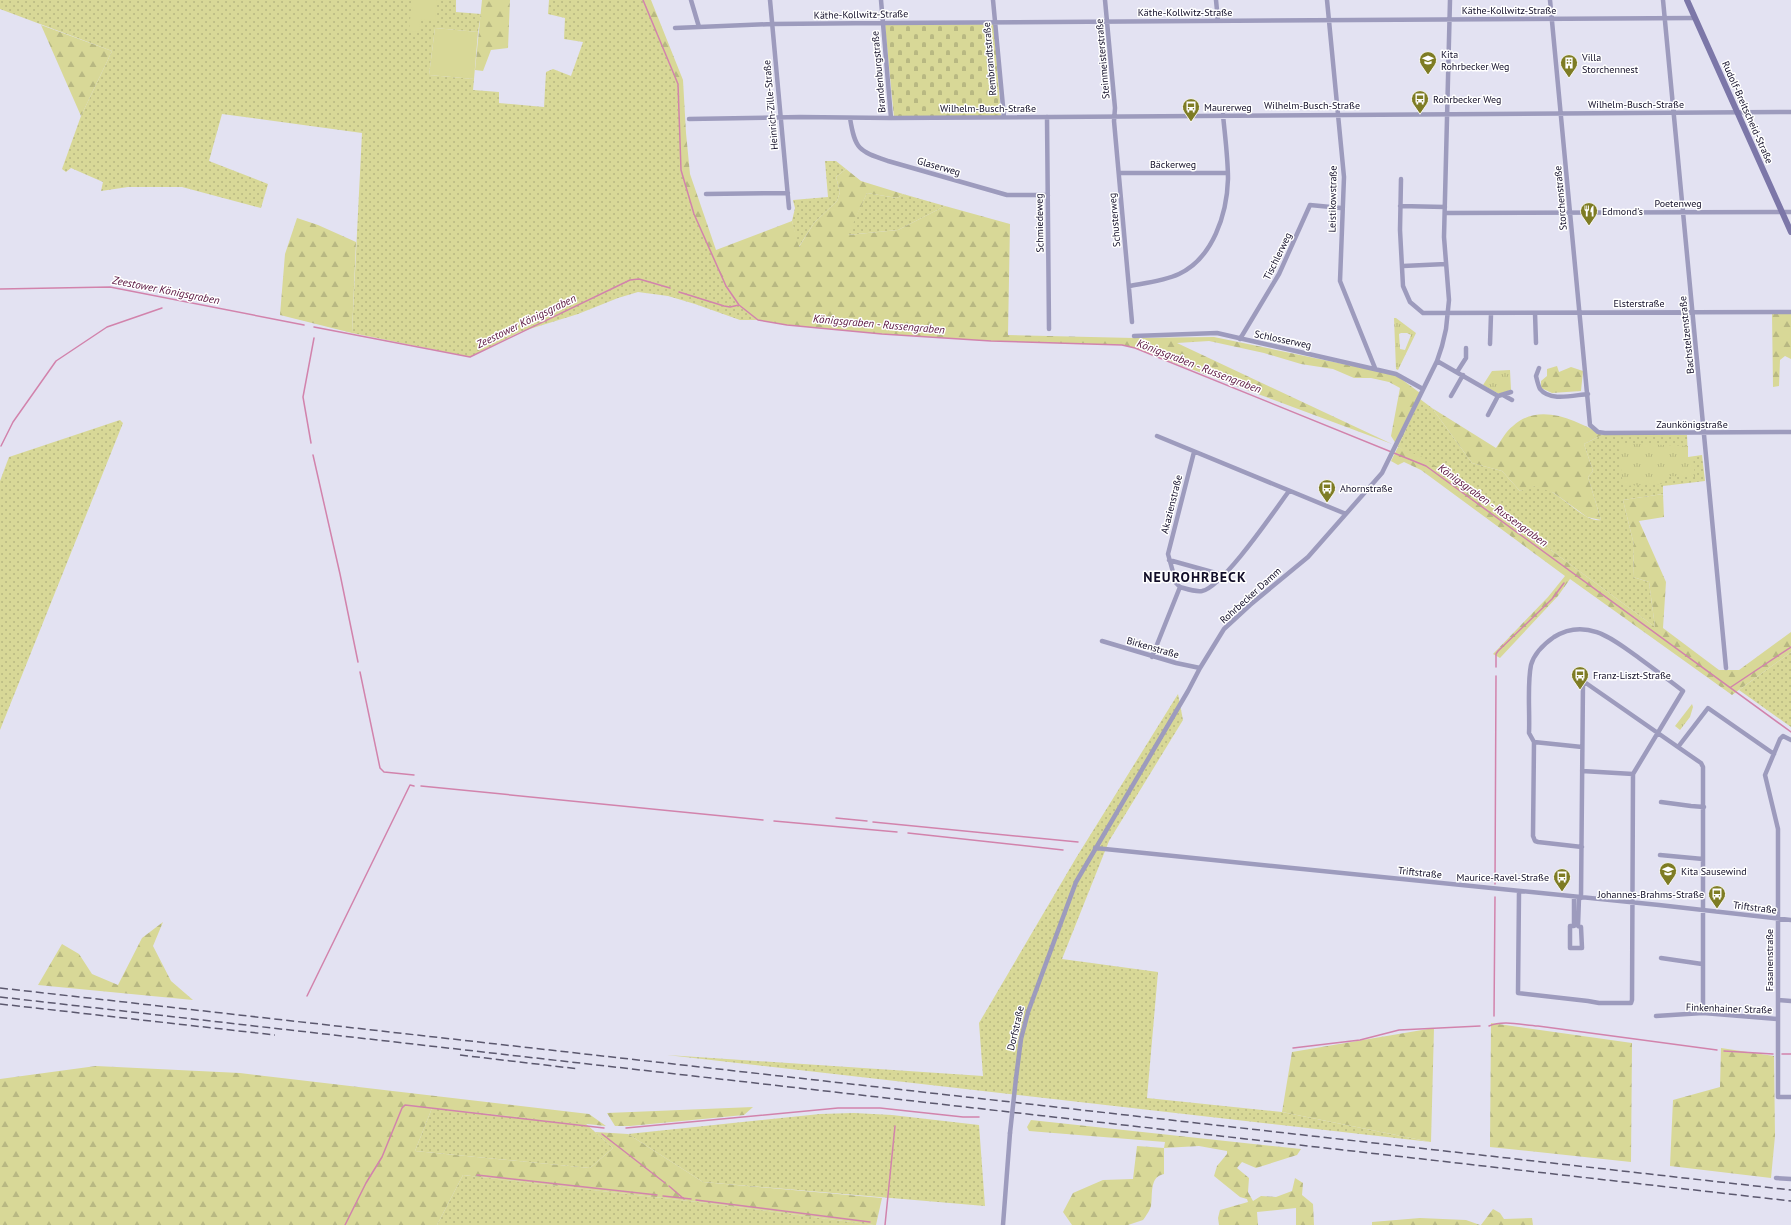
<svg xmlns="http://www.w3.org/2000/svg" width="1791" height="1225" viewBox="0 0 1791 1225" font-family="'PT Sans',sans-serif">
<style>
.grass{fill:url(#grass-dots)}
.forest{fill:url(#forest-firs)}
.cemetery{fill:url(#cemetery-stones)}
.park{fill:url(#park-tufts);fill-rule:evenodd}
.garden{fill:#d8d897}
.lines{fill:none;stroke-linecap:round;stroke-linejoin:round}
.stream{stroke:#d283ac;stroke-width:1.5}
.street{stroke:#9d9bbd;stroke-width:4.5}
.secondary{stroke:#7c77a8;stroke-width:6}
.rail{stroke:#5b586e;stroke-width:1.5;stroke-dasharray:8 4;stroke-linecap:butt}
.street-bridge{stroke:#9d9bbd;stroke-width:4.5}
.labels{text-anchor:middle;stroke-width:3;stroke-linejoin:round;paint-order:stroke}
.street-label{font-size:10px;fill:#120e28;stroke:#fff}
.poi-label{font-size:10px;fill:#120e28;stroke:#fff;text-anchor:start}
.water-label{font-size:11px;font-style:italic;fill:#57113c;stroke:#fff}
.district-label{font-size:14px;font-weight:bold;letter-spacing:1px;fill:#120e28;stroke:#fff}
</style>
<defs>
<pattern id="grass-dots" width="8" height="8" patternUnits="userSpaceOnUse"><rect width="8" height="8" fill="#d8d897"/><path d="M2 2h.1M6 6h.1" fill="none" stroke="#b8b882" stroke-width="1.8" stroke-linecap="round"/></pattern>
<pattern id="forest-firs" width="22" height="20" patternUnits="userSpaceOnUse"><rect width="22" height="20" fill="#d8d897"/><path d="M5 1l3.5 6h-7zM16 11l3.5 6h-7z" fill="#b8b882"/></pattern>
<pattern id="cemetery-stones" width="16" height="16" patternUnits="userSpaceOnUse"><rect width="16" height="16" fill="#d8d897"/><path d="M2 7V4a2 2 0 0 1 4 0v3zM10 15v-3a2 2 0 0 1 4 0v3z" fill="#b8b882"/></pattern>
<pattern id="park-tufts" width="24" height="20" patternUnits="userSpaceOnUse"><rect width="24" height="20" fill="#d8d897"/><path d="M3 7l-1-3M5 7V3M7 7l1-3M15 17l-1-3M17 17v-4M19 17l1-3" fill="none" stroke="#b8b882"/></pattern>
</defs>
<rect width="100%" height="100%" fill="#e3e2f2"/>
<!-- grass -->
<path class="grass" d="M0 0H456V12L481 14 478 32 435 28 429 75 474 79 473 90 499 92V103L544 107 546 72 553 69 571 76 583 42 564 39 565 18 548 14 549 0H643L678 84 694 214 726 286 739 305 758 320H740L695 304 668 296 638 292 618 298 578 314 520 332 470 357 352 333 362 133 222 114 209 161 268 184 261 208 182 187H128L101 191 103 182 71 168 66 172 62 169 81 116 112 51 0 9Z
M825 161H836L846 169 836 177 840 192 837 201 814 223 798 248 792 221 795 208 793 200 828 197Z
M867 193 897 198 903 194 945 206 898 230 847 235Z
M1420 399 1432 408 1472 463 1502 471 1520 491C1524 489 1530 486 1535 486 1555 485 1583 524 1601 520L1588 477 1593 471 1584 444 1602 435H1687L1688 457 1702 455 1705 481 1663 486V494L1623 500 1634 545 1633 577 1649 582 1655 627 1448 474 1398 447Z
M120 420 123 423 0 730V481L9 457Z
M1791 652V727L1739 690Z
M1178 694 1183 720 1109 841 1062 959 1158 972 1147 1098 1282 1112 1431 1142 667 1055 983 1076 979 1023 1076 858Z
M432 1108 585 1123 613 1148 590 1168 415 1151Z
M854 1113 892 1115 979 1125 985 1206 703 1182 628 1134 820 1114Z
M463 1175 706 1203 874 1225H437Z"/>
<!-- forest -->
<path class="forest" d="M482 0H510L508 48 491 50 483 71 475 70Z
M643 0H651L683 80 686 133 690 174 716 250 792 221 799 247 814 223 837 201 840 192 836 177 846 169 861 181 903 194 897 198 867 193 848 235 898 230 945 206 1010 224 1008 335 1134 338 1214 337 1396 375 1420 393V399L1398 447 1422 457 1448 474 1655 627 1649 582 1633 577 1634 545 1623 500 1663 494 1664 517 1639 521 1666 582 1663 628 1719 670H1739L1791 632V652L1732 695 1570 579 1558 596 1500 658 1493 654 1548 597 1565 576 1421 470 1404 462 1398 465 1391 461 1398 447 1391 436 1400 388 1389 382 1371 378H1354L1333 369 1301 364 1264 353 1209 341 1177 343 1392 444 1135 348 1122 345 991 341 882 334 787 325 758 320 739 305 726 286 694 214 681 170 678 84Z
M41 25 112 51 81 116Z
M297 218 318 225 356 242 352 333 280 315 285 254Z
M1772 314H1791V359L1785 356 1780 360 1779 386 1773 387Z
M1557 366 1559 372 1571 367 1583 371 1581 391 1552 393 1541 388V381L1547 376V369Z
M1432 408 1496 448C1501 441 1506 431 1513 426 1539 402 1576 420 1602 435L1584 444 1593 471 1588 477 1601 520 1587 517 1554 493 1535 486 1520 491 1502 471 1472 463Z
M163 922 153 946 171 981 193 1000 38 985 62 944 79 954 92 974 118 985 142 938Z
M1491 1023 1632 1043 1631 1162 1490 1147Z
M1434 1028 1431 1142 1282 1112 1292 1052Z
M1721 1048 1774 1056 1775 1136 1771 1178 1670 1166 1673 1100 1720 1087Z
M96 1066 240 1073 589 1114 606 1126 432 1108 415 1151 590 1168 613 1148 595 1132 628 1134 703 1182 882 1198 876 1225H874L706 1203 463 1175 437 1225H0V1079Z
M753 1107 744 1115 630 1126H615L607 1113Z
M1031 1120 1301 1149 1297 1155 1256 1168 1242 1162 1237 1168 1249 1178 1248 1192 1253 1201 1261 1196 1276 1197 1292 1191 1295 1178 1303 1183 1302 1195 1313 1204 1314 1225H1296V1208L1257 1212 1258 1225H1219L1218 1218 1220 1210 1248 1202 1247 1199 1240 1197 1214 1176 1217 1166 1227 1154V1151L1199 1146 1164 1148V1174C1149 1177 1153 1194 1151 1206 1150 1210 1146 1216 1143 1220L1128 1225H1072L1063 1212 1073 1193 1103 1180 1133 1179 1137 1146 1164 1148 1165 1142 1029 1131 1027 1127Z
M1493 1209 1500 1213 1504 1219 1532 1218 1533 1225H1481Z
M1420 1218 1466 1220 1480 1225H1372V1222Z"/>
<!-- cemetery -->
<path class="cemetery" d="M994 24 1001 117H894L885 25Z"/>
<!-- park -->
<path class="park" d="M1394 318H1396L1416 333 1398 370 1396 369ZM1401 333H1407L1411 335 1405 350 1400 349 1399 334Z
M1510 370 1511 390 1499 394 1483 385 1492 371Z
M1618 443 1688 446V457H1693L1695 477 1667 476 1662 484 1623 486Z
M1692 704 1693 707 1690 717 1680 730 1675 726Z"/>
<!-- garden -->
<path class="garden" d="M412 0H437L435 21 420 19 419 32 409 31Z
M435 28 478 32 474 79 429 75Z"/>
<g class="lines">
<!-- stream -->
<path class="stream" d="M643 0 678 84 681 170 694 214 726 286 739 305 758 320 787 325 882 334 991 341 1122 345 1135 348 1426 466 1791 732
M0 289 110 287 304 325
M679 292 724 306 730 307 739 305
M314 327 470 357 630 280 639 279 670 288
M311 443 303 397 314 338
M1 446 13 422 56 361 107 327 162 308
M313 455 340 574 358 662
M1496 667V654L1498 651 1552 599 1564 583
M360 672 380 768 384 772 414 775
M1731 687 1791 647
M421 786 763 820
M836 818 867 821
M774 821 897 832
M873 822 1078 842
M908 833 1063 850
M1495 884 1496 676
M307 996 410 785 414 786
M1494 1016 1495 897
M1489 1026C1503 1020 1522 1025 1538 1026L1717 1050
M1293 1048 1360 1040 1399 1030 1480 1026
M1724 1051 1773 1054
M1782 1054H1791
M626 1128 838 1108H880L963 1117H979
M602 1134 665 1183
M477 1175 657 1195
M669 1186 684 1199
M663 1196 691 1199
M696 1200 870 1222
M345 1225 366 1183 382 1157 402 1108 405 1105 604 1128
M885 1225 895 1126"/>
<!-- street -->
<path class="street" d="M691 0 699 27
M770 0 789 208
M881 0 891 118
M993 0 1004 117
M1105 0 1115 108 1114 121 1132 322
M1216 0 1218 21
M1327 0 1344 177 1340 281 1375 368
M1550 0 1590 425 1598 432 1605 433 1791 432
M1663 0 1726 668
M675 28 772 24 883 23 1695 18
M1047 117 1049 329
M850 118C855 150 859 151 888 161L1007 195H1048
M689 119 800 117 891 118 1791 112
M1119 173H1228
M1401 179 1400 230 1403 286 1410 302 1423 313 1791 312
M706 194 788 193
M1400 206 1445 207
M1445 213 1791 212
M1403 266 1446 264
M1129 286C1145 283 1164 281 1179 274 1213 258 1227 214 1228 179 1228 158 1225 136 1223 115
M1535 313 1536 343
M1134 336 1217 333 1396 374 1423 389
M1240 339 1279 274 1310 205 1341 208
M1490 344 1491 314
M1437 361 1498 396 1488 415
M1539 368 1536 376C1537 380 1538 385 1540 389 1550 402 1574 395 1588 394
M1457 372 1466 358V348
M1503 395 1512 400
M1451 396 1463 375
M1498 396 1511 392
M1157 436 1346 514
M1169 560 1223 575
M1180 587C1187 589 1195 592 1202 591 1223 587 1275 510 1289 491
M1180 587 1176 583 1168 554 1194 452
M1102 641 1176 663 1200 668
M1152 657 1180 587
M1791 740 1783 736 1780 739 1765 775 1778 829V1097H1791
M1534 742 1582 747
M1678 747 1708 708 1774 754
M1582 771 1633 774
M1661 802 1691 806 1704 807
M1095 848 1659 905 1791 920
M1660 855 1703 859
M1519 892 1518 993 1588 1001 1599 1003H1631L1632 1000 1633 774 1683 691C1669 680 1654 669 1639 658 1613 639 1586 617 1554 637 1544 644 1534 654 1531 665 1527 684 1530 713 1529 733L1534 742 1533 836 1535 841 1538 842 1582 847
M1574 897V926H1570V948H1582L1581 927 1578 926 1579 898
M1581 898 1583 681 1701 763 1703 767V1013
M1661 958 1702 964
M1778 1000 1791 1001
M1656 1016 1703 1013 1777 1019
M1016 1078 1021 1039 1028 1012 1076 882 1188 691 1200 668 1224 629 1250 605 1308 557 1382 473 1437 361 1442 346 1446 329 1449 300 1444 237 1450 0
M1776 1178 1791 1179
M1003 1225 1010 1133"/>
<!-- secondary -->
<path class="secondary" d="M1687 0 1791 232"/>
<!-- rail -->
<path class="rail" d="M0 988 1791 1190
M0 997 1791 1201
M0 1004 275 1035
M460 1055 579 1069"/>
<!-- street-bridge -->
<path class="street-bridge" d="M1010 1133 1016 1078"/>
</g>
<!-- icons -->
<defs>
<g id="school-pin" transform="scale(0.9)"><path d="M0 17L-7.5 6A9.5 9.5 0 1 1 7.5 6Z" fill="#7e7c24" stroke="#fff"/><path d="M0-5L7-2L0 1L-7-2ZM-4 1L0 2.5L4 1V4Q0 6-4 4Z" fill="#fff"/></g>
<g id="building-pin" transform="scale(0.9)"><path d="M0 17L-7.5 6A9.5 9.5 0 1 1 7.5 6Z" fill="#7e7c24" stroke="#fff"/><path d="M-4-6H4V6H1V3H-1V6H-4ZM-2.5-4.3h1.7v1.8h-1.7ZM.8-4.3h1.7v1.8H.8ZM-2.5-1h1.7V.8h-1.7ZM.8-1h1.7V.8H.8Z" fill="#fff"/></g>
<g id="bus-pin" transform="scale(0.9)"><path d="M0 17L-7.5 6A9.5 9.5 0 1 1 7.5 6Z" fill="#7e7c24" stroke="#fff"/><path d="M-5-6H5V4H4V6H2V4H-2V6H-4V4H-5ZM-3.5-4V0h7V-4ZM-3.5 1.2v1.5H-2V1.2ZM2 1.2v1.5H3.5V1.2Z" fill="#fff"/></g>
<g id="restaurant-pin" transform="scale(0.9)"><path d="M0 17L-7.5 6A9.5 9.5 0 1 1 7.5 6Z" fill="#7e7c24" stroke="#fff"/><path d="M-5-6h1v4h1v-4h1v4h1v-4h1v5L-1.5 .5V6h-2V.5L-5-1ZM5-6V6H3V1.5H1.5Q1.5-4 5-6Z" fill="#fff"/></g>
</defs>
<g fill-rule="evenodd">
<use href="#school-pin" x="1428" y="60"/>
<use href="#building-pin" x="1569" y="63"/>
<use href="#bus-pin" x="1420" y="99"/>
<use href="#bus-pin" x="1191" y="107"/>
<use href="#restaurant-pin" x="1589" y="211"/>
<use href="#bus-pin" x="1327" y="488"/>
<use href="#bus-pin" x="1580" y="675"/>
<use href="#school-pin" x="1668" y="871"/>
<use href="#bus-pin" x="1562" y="877"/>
<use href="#bus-pin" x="1717" y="894"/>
</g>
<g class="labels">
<!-- street labels -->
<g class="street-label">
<text x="1509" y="14">Käthe-Kollwitz-Straße</text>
<text x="1185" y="16">Käthe-Kollwitz-Straße</text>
<text transform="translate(861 14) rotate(-1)" y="4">Käthe-Kollwitz-Straße</text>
<text transform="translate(989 59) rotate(-95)" y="4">Rembrandtstraße</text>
<text transform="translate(1102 59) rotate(-95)" y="4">Steinmeisterstraße</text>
<text transform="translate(878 72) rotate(-95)" y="4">Brandenburgstraße</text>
<text x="1636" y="108">Wilhelm-Busch-Straße</text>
<text transform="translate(770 105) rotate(-95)" y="4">Heinrich-Zille-Straße</text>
<text x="1312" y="109">Wilhelm-Busch-Straße</text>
<text x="988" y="112">Wilhelm-Busch-Straße</text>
<text transform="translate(1748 112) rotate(66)" y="4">Rudolf-Breitscheid-Straße</text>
<text x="1173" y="168">Bäckerweg</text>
<text transform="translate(939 166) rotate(16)" y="4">Glaserweg</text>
<text transform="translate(1560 198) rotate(-95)" y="4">Storchenstraße</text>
<text transform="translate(1332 199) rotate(-89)" y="4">Leistikowstraße</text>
<text x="1678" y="207">Poetenweg</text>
<text transform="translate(1114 220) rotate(-95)" y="4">Schusterweg</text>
<text transform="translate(1039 223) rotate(-91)" y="4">Schmiedeweg</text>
<text transform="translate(1277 256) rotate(-64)" y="4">Tischlerweg</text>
<text x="1639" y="307">Elsterstraße</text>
<text transform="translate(1686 335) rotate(-96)" y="4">Bachstelzenstraße</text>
<text transform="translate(1283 339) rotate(12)" y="4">Schlosserweg</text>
<text x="1692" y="428">Zaunkönigstraße</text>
<text transform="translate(1171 504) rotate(-76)" y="4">Akazienstraße</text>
<text transform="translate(1250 595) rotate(-42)" y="4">Rohrbecker Damm</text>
<text transform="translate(1153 647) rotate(16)" y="4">Birkenstraße</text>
<text transform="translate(1420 872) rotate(6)" y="4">Triftstraße</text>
<text transform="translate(1755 907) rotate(7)" y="4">Triftstraße</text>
<text transform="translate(1769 960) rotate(-90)" y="4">Fasanenstraße</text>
<text transform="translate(1729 1008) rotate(2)" y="4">Finkenhainer Straße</text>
<text transform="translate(1015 1028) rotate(-77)" y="4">Dorfstraße</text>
</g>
<!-- poi labels -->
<g class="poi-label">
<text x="1441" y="58">Kita<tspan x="1441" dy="12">Rohrbecker Weg</tspan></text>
<text x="1582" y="61">Villa<tspan x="1582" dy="12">Storchennest</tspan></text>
<text x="1433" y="103">Rohrbecker Weg</text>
<text x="1204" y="111">Maurerweg</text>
<text x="1602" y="215">Edmond's</text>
<text x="1340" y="492">Ahornstraße</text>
<text x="1593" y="679">Franz-Liszt-Straße</text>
<text x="1681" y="875">Kita Sausewind</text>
<text x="1549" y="881" text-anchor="end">Maurice-Ravel-Straße</text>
<text x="1704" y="898" text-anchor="end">Johannes-Brahms-Straße</text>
</g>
<!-- water labels -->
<g class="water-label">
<text transform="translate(166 290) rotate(11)" y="4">Zeestower Königsgraben</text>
<text transform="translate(526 321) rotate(-26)" y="4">Zeestower Königsgraben</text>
<text transform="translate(879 324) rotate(5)" y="4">Königsgraben - Russengraben</text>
<text transform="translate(1199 366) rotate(21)" y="4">Königsgraben - Russengraben</text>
<text transform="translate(1493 505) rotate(36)" y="4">Königsgraben - Russengraben</text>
</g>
<!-- district labels -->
<g class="district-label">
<text x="1195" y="582">NEUROHRBECK</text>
</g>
</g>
</svg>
